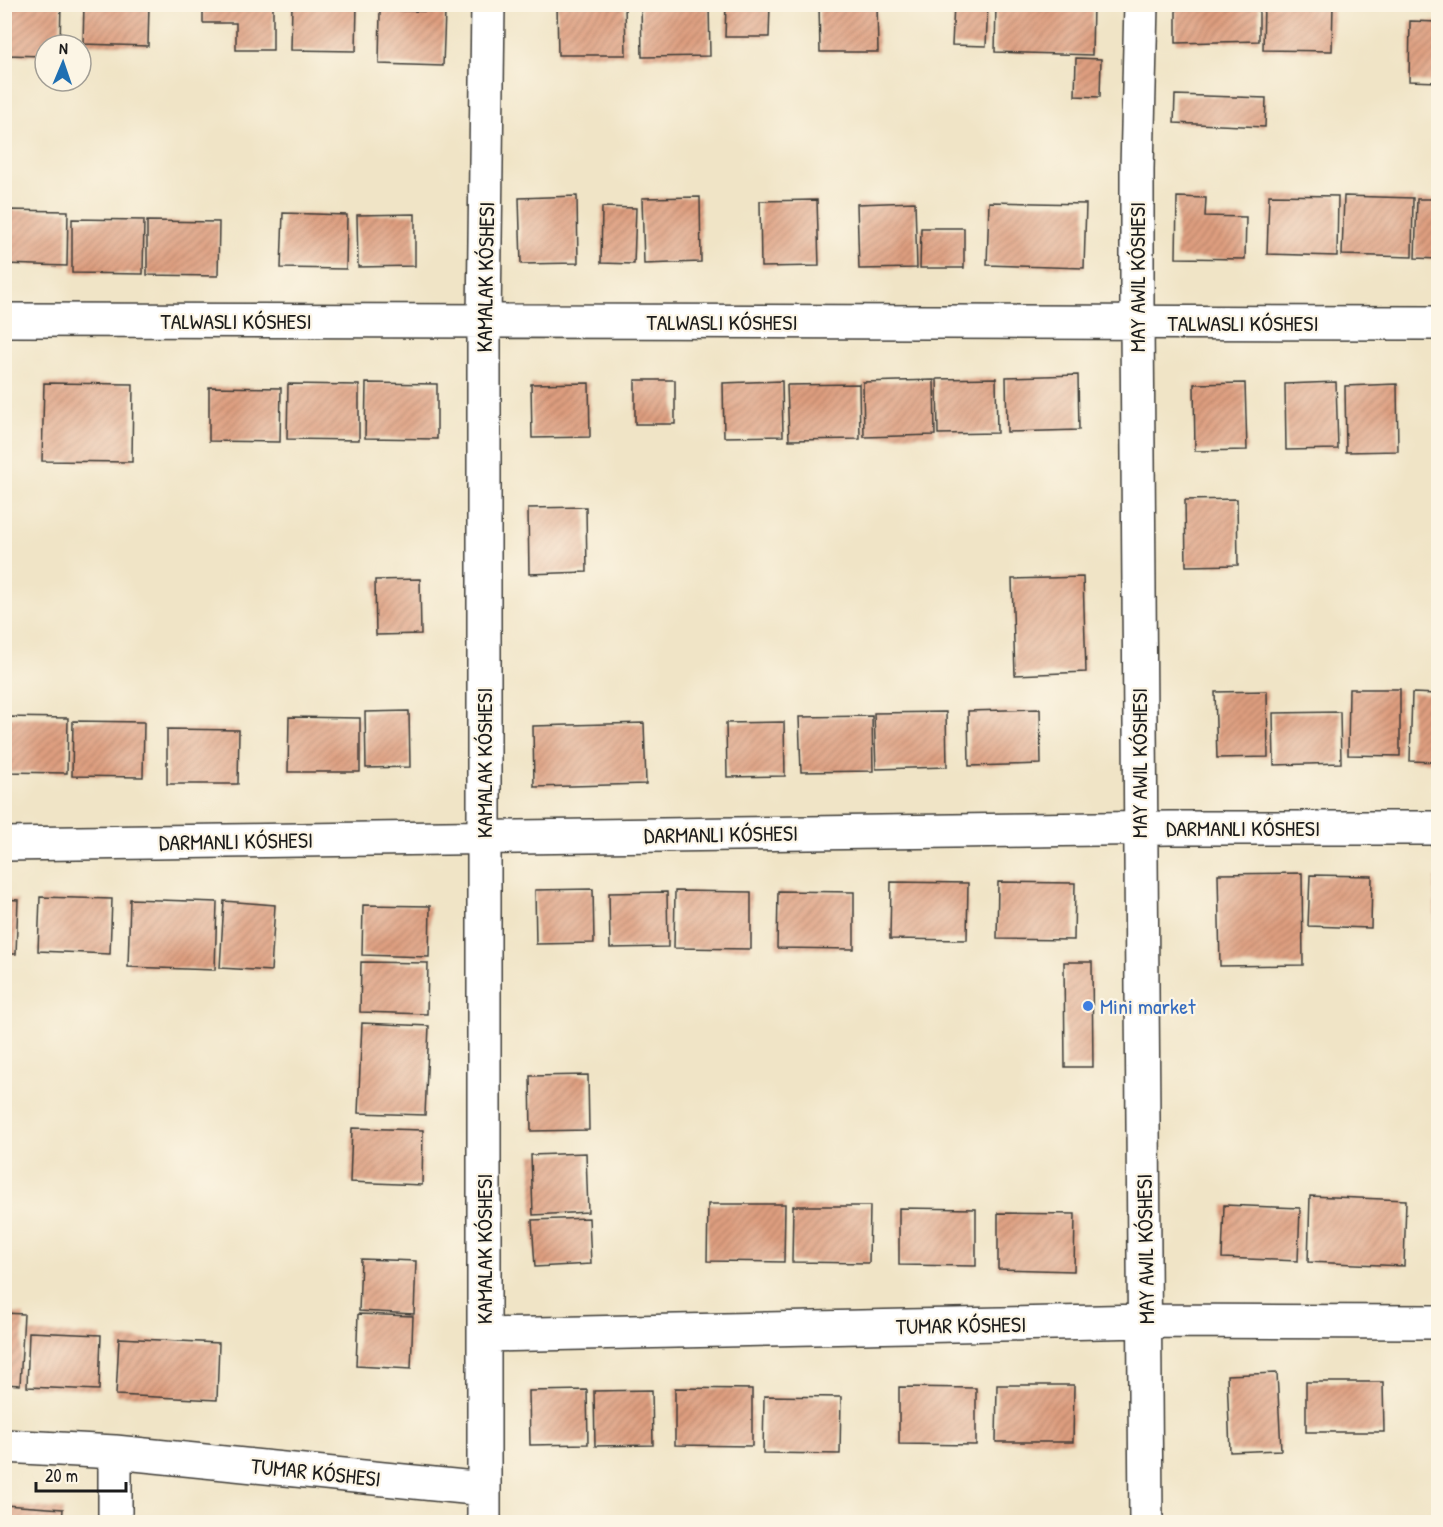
<svg xmlns="http://www.w3.org/2000/svg" width="1443" height="1527" viewBox="0 0 1443 1527" font-family="'Patrick Hand',sans-serif">
<style>
.building{fill:url(#building-hatch)}
.lines{fill:none;stroke-linecap:round;stroke-linejoin:round}
.minor-casing{stroke:#3c3a36;stroke-width:36}
.minor{stroke:#fff;stroke-width:33}
.shop-dot{fill:#3f7fe0;stroke:#fcf5e5;stroke-width:2}
.labels{text-anchor:middle;stroke-width:4.5;stroke-linejoin:round;paint-order:stroke}
.street-label{font-size:22px;fill:#1c1c1c;stroke:#fcf5e5}
.shop-label{font-size:22px;fill:#366cbe;stroke:#fcf5e5;text-anchor:start}
</style>
<defs>
<pattern id="building-hatch" width="6" height="6" patternUnits="userSpaceOnUse" patternTransform="scale(1.5)"><rect width="6" height="6" fill="#de9e7f"/><path d="M-1 1l2-2M0 6l6-6M5 7l2-2" fill="none" stroke="#b38067"/></pattern>
</defs>
<rect width="100%" height="100%" fill="#fcf5e5"/>
<filter id="ink" filterUnits="userSpaceOnUse"><feTurbulence type="fractalNoise" baseFrequency=".0167" numOctaves="2"/><feDisplacementMap in="SourceGraphic" scale="12" xChannelSelector="R" yChannelSelector="G"/><feConvolveMatrix kernelMatrix="1 2 1 2 8 2 1 2 1" color-interpolation-filters="sRGB"/></filter>
<filter id="wash" filterUnits="userSpaceOnUse"><feTurbulence type="fractalNoise" baseFrequency=".008" numOctaves="4" result="noise"/><feDisplacementMap in="SourceGraphic" scale="24" xChannelSelector="R" yChannelSelector="G"/><feGaussianBlur stdDeviation="1.35" result="paint"/><feColorMatrix in="noise" values="0 0 0 0 0 0 0 0 0 0 0 0 0 0 0 0 0 1.4 0 .05"/><feComposite in="paint" operator="in"/></filter>
<g filter="url(#wash)">
<rect width="100%" height="100%" fill="#f0e4c6"/>
<g id="blocks">
<!-- building -->
<path class="building" d="M7 4H61L60 45H45V56L5 55Z
M84 4H149L148 46 83 44Z
M203 4H273V50H236V23H203Z
M292 4H357L356 51 291 50Z
M557 4H625L626 55H558Z
M641 4H709L710 56 642 57Z
M726 4H770L769 37H725Z
M819 4H877L878 52H820Z
M954 4H988L986 46 952 45Z
M996 4H1093L1092 55 995 52Z
M1176 4H1259V41L1176 43Z
M1264 4H1333L1332 51 1263 50Z
M380 10 445 12 443 66 379 64Z
M1410 21 1438 22V82L1409 81Z
M1076 58 1101 59 1100 97 1075 96Z
M1175 95 1266 98 1265 127 1174 123Z
M1269 195 1338 196 1337 256 1267 254Z
M577 196 578 263 521 264 519 198Z
M1344 196 1413 198 1412 257 1342 255Z
M700 197 701 262 644 264 642 198Z
M1177 197 1206 198 1205 216 1246 217 1245 259 1176 258Z
M1417 199H1438V259L1415 258Z
M817 200 819 266 761 267 760 201Z
M915 202 917 268 859 269 857 204Z
M989 202 1086 204 1084 268 987 265Z
M602 207 636 208 634 264 601 263Z
M4 210 68 211 67 266 4 264Z
M283 213 347 215 346 269 281 268Z
M415 214V266L358 267 357 215Z
M72 219 144 220 143 274 72 273Z
M147 221 219 222 218 276 147 275Z
M921 228H964V268H920Z
M1078 375 1079 430 1007 432 1006 377Z
M996 378 997 433 938 434 937 379Z
M635 380H675V424H635Z
M934 380 935 435 864 437 863 382Z
M782 381 783 436 724 437 723 383Z
M1336 382 1338 449 1286 450 1285 384Z
M44 383 133 384 132 462 42 461Z
M366 383 437 384V439L365 438Z
M589 383 590 437 532 438 531 384Z
M1245 383 1247 450 1195 451 1194 384Z
M288 384 359 385V440L287 439Z
M859 384 860 439 789 440 787 385Z
M1397 384 1398 451 1346 452 1345 386Z
M209 387 281 388 280 442 209 441Z
M1237 499 1238 565 1186 566 1185 500Z
M586 507 587 572 529 574 528 508Z
M1083 577 1086 672 1015 675 1012 579Z
M420 579 421 634 376 635 375 580Z
M1349 689H1400V756L1348 755Z
M1267 691 1268 757 1217 758 1215 692Z
M1412 693 1438 694V762L1410 761Z
M1040 709 1041 764 969 766 968 711Z
M409 711 410 767 366 768 365 712Z
M946 712 947 767 876 769 874 713Z
M1340 712 1341 763 1274 765 1273 713Z
M872 716 873 771 801 772 799 717Z
M4 717 68 718 67 773 4 772Z
M289 717 360 718V772H288Z
M73 721 144 722 143 777 72 776Z
M784 722 785 776 727 777 726 723Z
M644 723 646 784 534 787 533 726Z
M167 729 239 730 238 784H167Z
M1302 873 1303 965 1220 966 1218 874Z
M1310 875 1372 876 1371 928 1308 926Z
M1435 878 1438 879V930H1434Z
M891 882 968 883 967 940 890 939Z
M998 882 1075 883 1074 940 997 939Z
M593 889 594 943 536 944 535 890Z
M675 891 751 892V949L674 948Z
M778 891 854 892V949L777 948Z
M667 892 668 947 610 948 609 893Z
M40 897 112 899 110 954 38 951Z
M4 899 18 900 16 954H4Z
M130 899 217 902 215 970 128 967Z
M224 901 275 905 271 971 220 968Z
M363 905 430 906 429 957 362 955Z
M361 962 428 963 427 1014 360 1012Z
M1064 962H1092L1093 1067H1065Z
M362 1023 429 1026 425 1115 358 1113Z
M588 1075 589 1130 531 1131 530 1076Z
M352 1128 423 1130 422 1185 350 1182Z
M586 1153 588 1212 533 1215 531 1155Z
M1310 1196 1406 1200 1404 1266 1308 1262Z
M708 1204H785L784 1262 707 1261Z
M1224 1205 1300 1208 1298 1261 1222 1258Z
M793 1206H870L869 1263 792 1262Z
M899 1208 976 1209V1266L899 1265Z
M998 1213 1075 1214 1074 1271 998 1269Z
M589 1218 591 1264 535 1267 532 1220Z
M361 1259 416 1261 414 1314 359 1311Z
M4 1313 24 1314 20 1385 4 1384Z
M358 1314 413 1316 411 1369 356 1366Z
M29 1332 101 1335 99 1390 27 1387Z
M119 1338 219 1343 217 1400 116 1395Z
M1277 1373 1281 1450 1230 1452 1227 1375Z
M1306 1382H1383L1384 1432H1306Z
M997 1385H1074L1073 1442H996Z
M899 1387 976 1388V1445L899 1444Z
M675 1388 752 1389V1446L675 1445Z
M587 1390 588 1444 530 1445 529 1391Z
M652 1390 653 1445 595 1446 594 1391Z
M764 1396 841 1397 840 1454 763 1453Z
M4 1505 63 1509 62 1522H4Z"/>
</g>
</g>
<g filter="url(#ink)">
<use href="#blocks" fill-opacity="0" stroke="#3c3a36" stroke-width="1.5"/>
<g class="lines">
<!-- minor casing -->
<g class="minor-casing">
<path id="minor" d="M1141 4 1137 169V323L1146 1522
M4 320 1438 323
M4 844 1170 828H1438
M484 1335 1145 1321 1438 1322
M4 1446 115 1452 484 1489
M115 1522V1452
M484 1522V321L488 4"/>
</g>
<!-- minor -->
<use href="#minor" class="minor"/>
</g>
</g>
<!-- markers -->
<circle class="shop-dot" cx="1088" cy="1006" r="6"/>
<g class="labels">
<!-- street labels -->
<g class="street-label">
<text transform="translate(485 277) rotate(-89)" y="8">KAMALAK KÓSHESI</text>
<text transform="translate(1137 277) rotate(-90)" y="8">MAY AWIL KÓSHESI</text>
<text x="236" y="329">TALWASLI KÓSHESI</text>
<text x="722" y="330">TALWASLI KÓSHESI</text>
<text x="1243" y="331">TALWASLI KÓSHESI</text>
<text transform="translate(484 763) rotate(-90)" y="8">KAMALAK KÓSHESI</text>
<text transform="translate(1139 763) rotate(-90)" y="8">MAY AWIL KÓSHESI</text>
<text x="1243" y="836">DARMANLI KÓSHESI</text>
<text transform="translate(721 834) rotate(-1)" y="8">DARMANLI KÓSHESI</text>
<text transform="translate(236 841) rotate(-1)" y="8">DARMANLI KÓSHESI</text>
<text transform="translate(484 1249) rotate(-90)" y="8">KAMALAK KÓSHESI</text>
<text transform="translate(1145 1249) rotate(-91)" y="8">MAY AWIL KÓSHESI</text>
<text transform="translate(961 1325) rotate(-1)" y="8">TUMAR KÓSHESI</text>
<text transform="translate(316 1472) rotate(6)" y="8">TUMAR KÓSHESI</text>
</g>
<!-- shop labels -->
<g class="shop-label">
<text x="1100" y="1014">Mini market</text>
</g>
</g>
<!-- margin -->
<rect width="1443" height="1527" fill="none" stroke="#fcf5e5" stroke-width="24"/>
<!-- north arrow -->
<g transform="translate(63 63) rotate(2)"><circle r="28" fill="#fcf5e5" stroke="#a29e95" stroke-width="1.5"/>
<path d="M0-4.5L10 22L0 15L-10 22Z" fill="#1f6fb2"/>
<text y="-9" font-size="16" font-weight="bold" text-anchor="middle" fill="#1c1c1c">N</text>
</g>
<!-- scale -->
<path d="M36 1482v9h90v-9" fill="none" stroke="#1c1c1c" stroke-width="3"/>
<text x="45" y="1482" font-size="18" fill="#1c1c1c" stroke="#fcf5e5" stroke-width="4.5" paint-order="stroke">20 m</text>
</svg>
